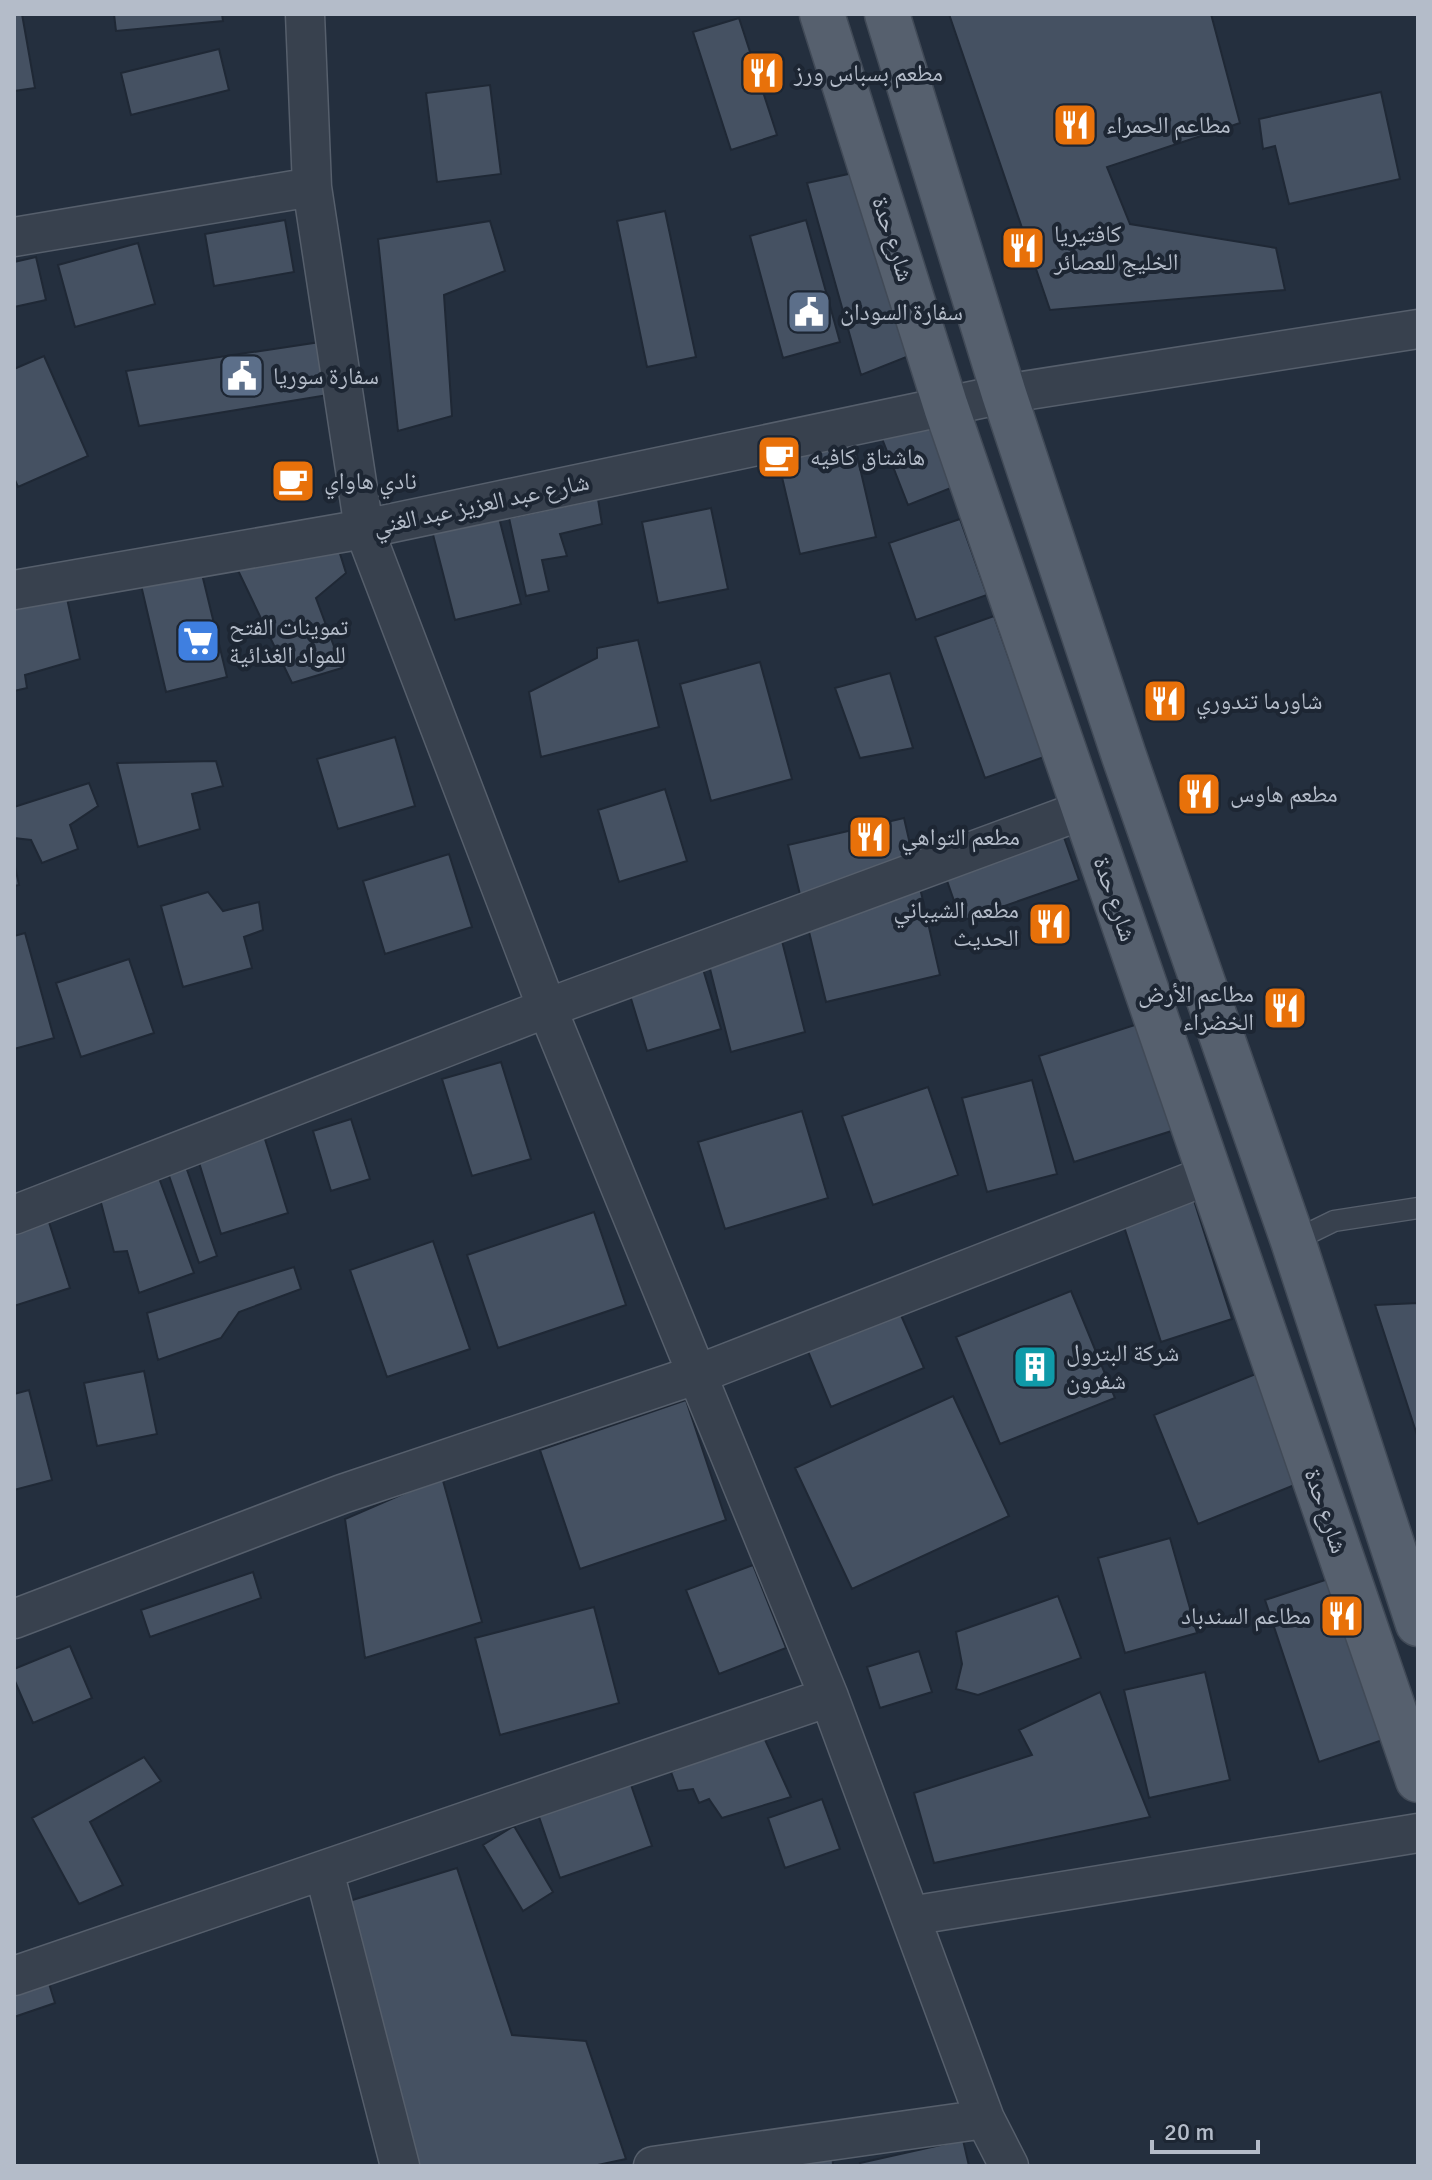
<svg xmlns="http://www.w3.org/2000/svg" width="1432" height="2180" viewBox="0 0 1432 2180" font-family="Signika,'Noto Naskh Arabic',sans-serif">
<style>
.building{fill:#455162;stroke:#1f2835;stroke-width:2}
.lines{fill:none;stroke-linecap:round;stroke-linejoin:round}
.lane-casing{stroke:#565f6c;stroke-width:23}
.street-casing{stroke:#565f6c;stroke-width:41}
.primary-casing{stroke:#414a57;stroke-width:47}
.lane{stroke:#38414e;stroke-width:20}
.street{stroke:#38414e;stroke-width:38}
.primary{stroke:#56606e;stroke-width:44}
.labels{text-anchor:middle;stroke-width:8;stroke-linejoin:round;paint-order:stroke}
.poi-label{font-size:24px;fill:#b4bcc9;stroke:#1d2633;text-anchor:start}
.street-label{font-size:24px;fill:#b4bcc9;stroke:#1d2633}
</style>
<rect width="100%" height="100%" fill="#242f3e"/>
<!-- building -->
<path class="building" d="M14 14H22L35 88 14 91Z
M114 14H222L223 21 116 31Z
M949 14H1211L1240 123 1107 167 1130 224 1276 248 1285 290 1050 310Z
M739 18 777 135 731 150 693 32Z
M219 49 229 90 131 115 121 73Z
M490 85 501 174 437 182 426 93Z
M1381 92 1400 179 1289 204 1275 146 1263 149 1259 119Z
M853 173 909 356 861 375 807 183Z
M665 211 696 357 647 367 617 221Z
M285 220 294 272 214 286 205 234Z
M806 220 840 342 783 358 750 236Z
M490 221 505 271 444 295 452 416 398 431 378 239Z
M138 243 155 304 75 327 58 265Z
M36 257 46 300 14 307V262Z
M327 341 334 394 139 426 126 371Z
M44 356 88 456 18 487 14 478V369Z
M923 400 956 486 908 505 874 418Z
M854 442 876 537 800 554 778 460Z
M598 499 602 524 560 534 567 556 542 560 549 591 526 596 509 518Z
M496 506 521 604 455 620 430 523Z
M711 508 728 589 658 603 642 522Z
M960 519 987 595 916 620 889 543Z
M337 544 346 573 316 598 342 668 292 683 234 562Z
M201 570 227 677 166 692 141 585Z
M65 589 80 659 25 675 27 688 14 691V600Z
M994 616 1044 757 985 778 935 637Z
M638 640 659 727 541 757 529 692 597 658V648Z
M760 662 792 779 711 801 680 684Z
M890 673 913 748 860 758 835 688Z
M395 737 415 806 338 829 317 759Z
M216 761 223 786 192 794 200 829 138 847 117 763Z
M89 783 98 806 70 825 78 849 42 863 31 840 14 838V807Z
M665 789 687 861 619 882 598 810Z
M1054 809 1079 880 961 921 936 849Z
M904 818 940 975 826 1002 788 845Z
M449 854 472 927 385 954 363 881Z
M14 862 19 885 14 886Z
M208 892 223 911 259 902 263 930 244 937 252 968 183 987 161 906Z
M25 933 54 1038 14 1049V936Z
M782 941 805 1032 731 1052 708 961Z
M129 959 154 1033 81 1057 56 983Z
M703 969 721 1029 647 1051 629 992Z
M1147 1021 1181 1128 1074 1162 1039 1056Z
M501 1062 531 1159 472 1176 442 1079Z
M1032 1080 1057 1174 987 1192 962 1098Z
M928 1087 958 1175 873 1205 842 1116Z
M802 1111 828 1198 725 1229 698 1142Z
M351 1119 370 1179 331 1191 313 1131Z
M264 1136 288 1213 221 1234 197 1156Z
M184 1161 217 1256 199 1263 166 1167Z
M159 1178 194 1273 139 1293 127 1251 114 1252 100 1199Z
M1189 1185 1232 1319 1161 1342 1118 1208Z
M594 1212 626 1305 498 1348 467 1255Z
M46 1213 70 1288 14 1306V1223Z
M433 1241 470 1349 387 1377 350 1270Z
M294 1267 301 1289 239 1312 221 1338 158 1360 147 1313Z
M1071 1291 1115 1398 1000 1444 956 1337Z
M1418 1303V1438L1375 1305Z
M897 1306 924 1368 831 1407 805 1344Z
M144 1371 157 1434 97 1446 84 1383Z
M1263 1371 1307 1480 1198 1524 1154 1415Z
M29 1390 52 1480 14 1490V1394Z
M953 1396 1009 1516 852 1589 795 1468Z
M686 1400 726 1520 580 1569 540 1450Z
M442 1477 482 1622 365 1658 345 1519Z
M1170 1538 1197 1633 1125 1653 1098 1558Z
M753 1565 786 1648 719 1674 686 1590Z
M253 1572 261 1598 150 1637 141 1610Z
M1343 1574 1397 1735 1319 1762 1265 1600Z
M1058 1596 1081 1658 978 1695 956 1689 962 1664 956 1632Z
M594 1607 619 1703 500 1735 475 1638Z
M70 1646 92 1698 33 1723 14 1679V1669Z
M919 1651 932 1692 880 1708 867 1667Z
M1205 1672 1230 1780 1149 1798 1124 1690Z
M1100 1692 1150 1817 934 1863 914 1793 1032 1755 1019 1730Z
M761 1731 791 1797 722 1818 709 1799 699 1803 693 1789 678 1791 671 1772Z
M144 1757 161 1781 90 1822 123 1885 79 1904 32 1818Z
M629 1779 652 1846 560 1878 537 1811Z
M822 1799 840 1849 785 1868 768 1818Z
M514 1826 553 1892 523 1911 483 1845Z
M457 1868 512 2035 586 2041 626 2159 593 2166H414L346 1902Z
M47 1977 55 2003 14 2017V1988Z
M963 2140 969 2166H861L860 2163Z
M832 2146 833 2166H752Z"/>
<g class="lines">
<!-- lane casing -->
<g class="lane-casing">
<path id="lane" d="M1293 1241 1334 1221 1418 1208"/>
</g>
<!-- street casing -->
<g class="street-casing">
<path id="street" d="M305 14 312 187 364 529 547 1008 829 1697 985 2119 1009 2166
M14 237 312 187
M14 590 364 529 1004 394 1418 329
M14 1215 547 1008 1083 810
M14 1619 342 1494 698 1374 1211 1174
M324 1871 400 2166
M910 1916 1418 1833
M14 1976 829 1697
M653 2166 985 2119"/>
</g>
<!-- primary casing -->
<g class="primary-casing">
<path id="primary" d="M822 14 946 407 1418 1780
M887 14 1004 394 1124 756 1293 1241 1418 1624"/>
</g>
<!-- lane -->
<use href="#lane" class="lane"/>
<!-- street -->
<use href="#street" class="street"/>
<!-- primary -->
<use href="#primary" class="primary"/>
</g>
<!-- icons -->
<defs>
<g id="restaurant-square" transform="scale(2.3)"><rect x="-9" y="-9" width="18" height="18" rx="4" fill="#e8710a" stroke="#1d2633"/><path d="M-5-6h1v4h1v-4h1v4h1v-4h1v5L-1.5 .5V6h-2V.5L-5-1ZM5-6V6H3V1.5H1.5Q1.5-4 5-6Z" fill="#fff"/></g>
<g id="civic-square" transform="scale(2.3)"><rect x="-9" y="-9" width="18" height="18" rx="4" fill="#5c6f8a" stroke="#1d2633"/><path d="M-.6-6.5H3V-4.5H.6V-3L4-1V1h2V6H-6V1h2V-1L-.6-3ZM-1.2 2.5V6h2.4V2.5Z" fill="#fff"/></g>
<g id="cafe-square" transform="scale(2.3)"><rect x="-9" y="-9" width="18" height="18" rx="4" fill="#e8710a" stroke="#1d2633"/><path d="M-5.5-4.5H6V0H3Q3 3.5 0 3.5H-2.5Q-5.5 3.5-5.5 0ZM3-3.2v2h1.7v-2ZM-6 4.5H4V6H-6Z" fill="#fff"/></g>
<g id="supermarket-square" transform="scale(2.3)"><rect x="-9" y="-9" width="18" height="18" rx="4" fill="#3f7fe0" stroke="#1d2633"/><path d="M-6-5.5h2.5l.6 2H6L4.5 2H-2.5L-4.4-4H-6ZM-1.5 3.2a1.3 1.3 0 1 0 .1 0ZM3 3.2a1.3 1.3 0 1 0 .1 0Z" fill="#fff"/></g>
<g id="building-square" transform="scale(2.3)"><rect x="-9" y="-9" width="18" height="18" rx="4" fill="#0f9aa8" stroke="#1d2633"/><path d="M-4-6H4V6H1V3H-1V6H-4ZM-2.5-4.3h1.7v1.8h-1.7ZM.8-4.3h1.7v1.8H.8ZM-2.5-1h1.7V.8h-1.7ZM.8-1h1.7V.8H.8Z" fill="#fff"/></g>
</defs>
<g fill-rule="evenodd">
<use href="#restaurant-square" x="763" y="73"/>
<use href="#restaurant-square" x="1075" y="125"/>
<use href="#restaurant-square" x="1023" y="248"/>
<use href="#civic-square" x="809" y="312"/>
<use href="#civic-square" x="242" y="376"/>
<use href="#cafe-square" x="779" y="457"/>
<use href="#cafe-square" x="293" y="481"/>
<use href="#supermarket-square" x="198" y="641"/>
<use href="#restaurant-square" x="1165" y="701"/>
<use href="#restaurant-square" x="1199" y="794"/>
<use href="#restaurant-square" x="870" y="837"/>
<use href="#restaurant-square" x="1050" y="924"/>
<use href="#restaurant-square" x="1285" y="1008"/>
<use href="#building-square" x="1035" y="1367"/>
<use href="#restaurant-square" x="1342" y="1616"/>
</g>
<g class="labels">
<!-- poi labels -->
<g class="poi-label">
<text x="794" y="81">مطعم بسباس ورز</text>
<text x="1106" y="133">مطاعم الحمراء</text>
<text x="1054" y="242">كافتيريا<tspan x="1054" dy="28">الخليج للعصائر</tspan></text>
<text x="840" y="320">سفارة السودان</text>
<text x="273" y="384">سفارة سوريا</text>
<text x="810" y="465">هاشتاق كافيه</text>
<text x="324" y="489">نادي هاواي</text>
<text x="229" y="635">تموينات الفتح<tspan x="229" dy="28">للمواد الغذائية</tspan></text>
<text x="1196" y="709">شاورما تندوري</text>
<text x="1230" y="802">مطعم هاوس</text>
<text x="901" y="845">مطعم التواهي</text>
<text x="1019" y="918" text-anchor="end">مطعم الشيباني<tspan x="1019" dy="28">الحديث</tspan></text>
<text x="1254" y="1002" text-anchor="end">مطاعم الأرض<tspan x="1254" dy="28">الخضراء</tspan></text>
<text x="1066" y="1361">شركة البترول<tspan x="1066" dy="28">شفرون</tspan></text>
<text x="1311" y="1624" text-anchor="end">مطاعم السندباد</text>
</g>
<!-- street labels -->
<g class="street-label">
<text transform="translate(893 239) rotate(72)" y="8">شارع حدة</text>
<text transform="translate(481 504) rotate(-12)" y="8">شارع عبد العزيز عبد الغني</text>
<text transform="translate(1115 899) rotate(71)" y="8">شارع حدة</text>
<text transform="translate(1326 1511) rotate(71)" y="8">شارع حدة</text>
</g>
</g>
<!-- border -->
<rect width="1432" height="2180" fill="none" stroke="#b4bcc9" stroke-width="32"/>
<!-- scale -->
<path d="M1152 2140v12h106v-12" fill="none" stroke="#b4bcc9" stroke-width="4"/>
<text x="1164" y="2140" font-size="24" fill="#b4bcc9" stroke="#1d2633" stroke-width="6" paint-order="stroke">20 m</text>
</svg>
